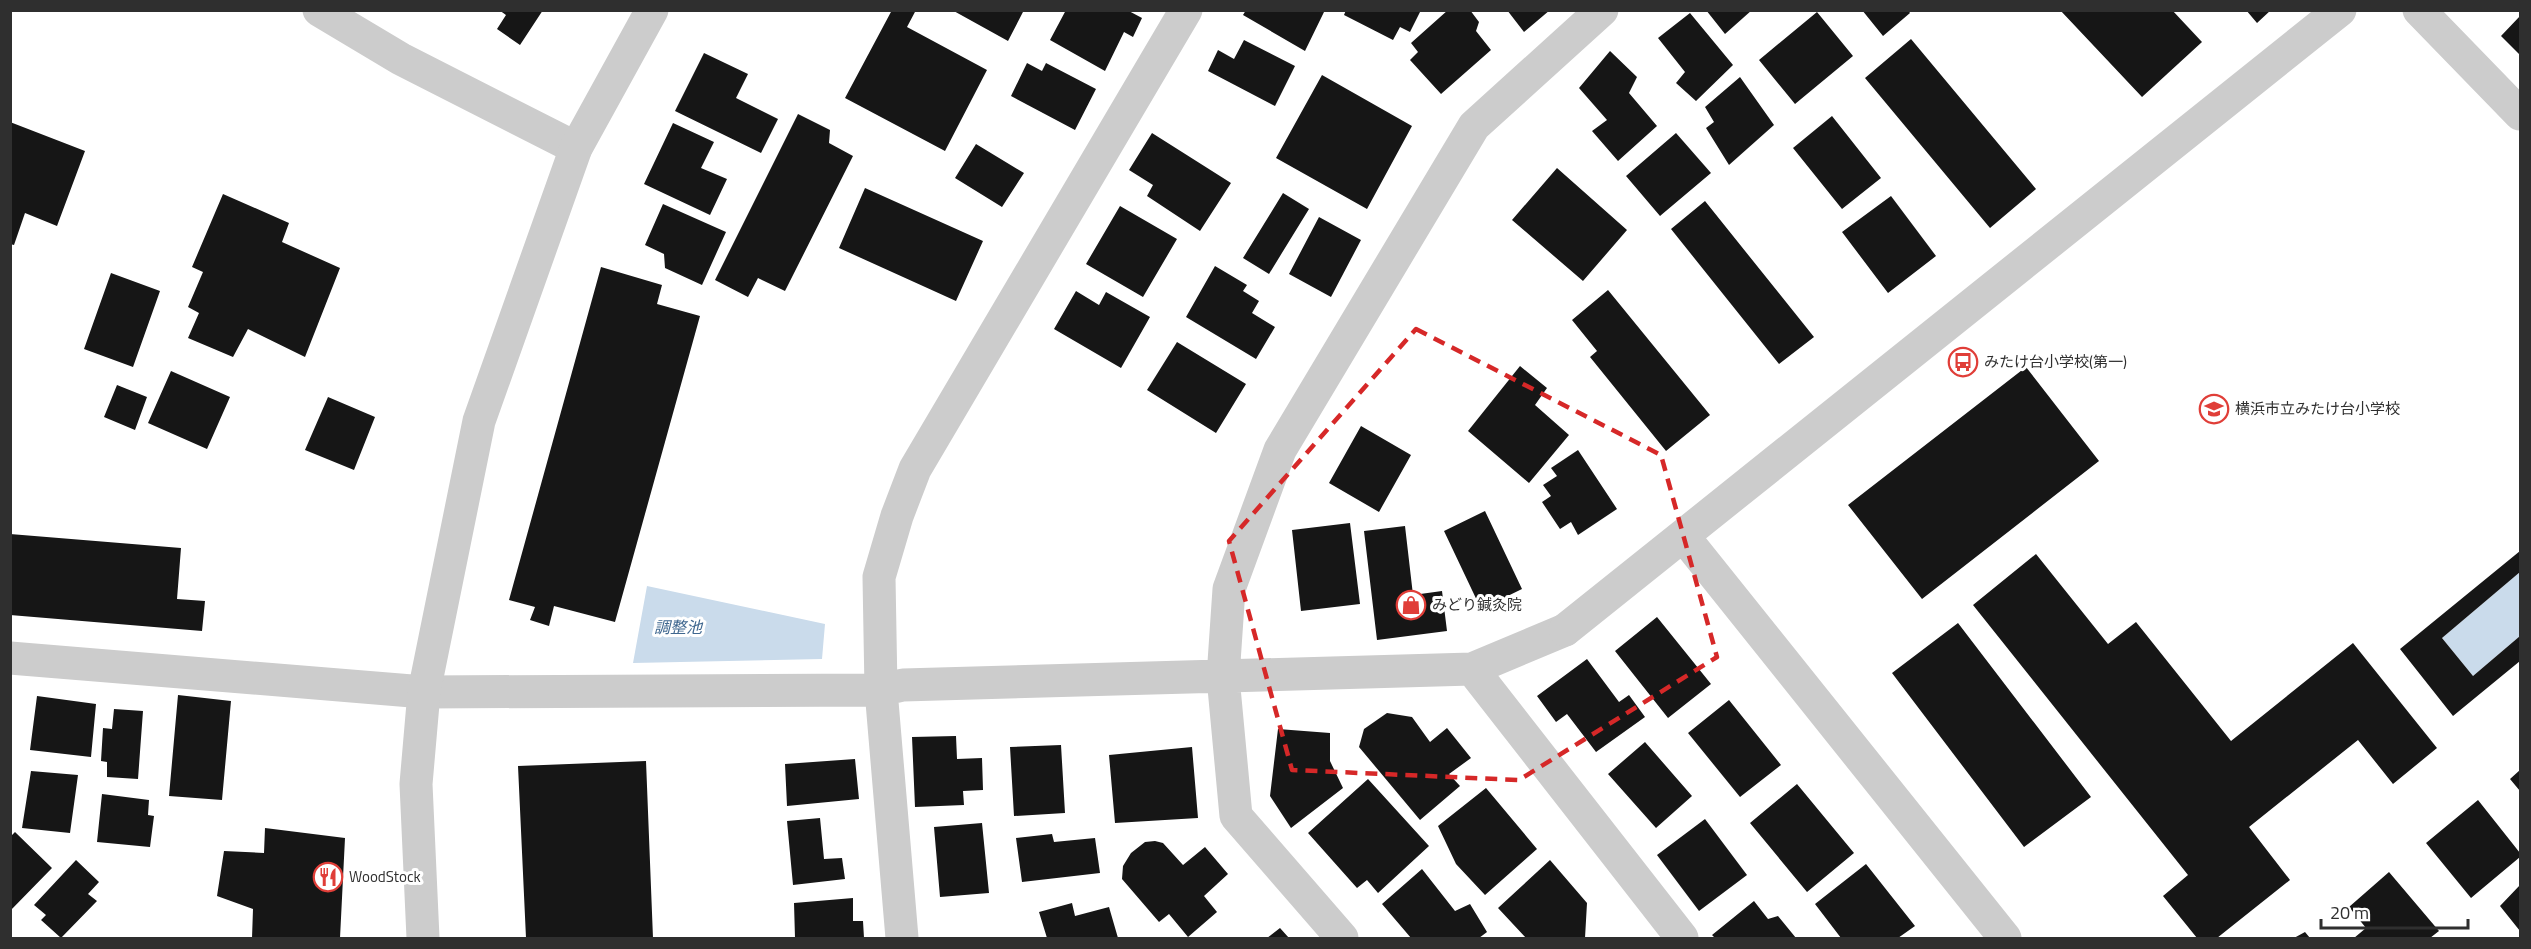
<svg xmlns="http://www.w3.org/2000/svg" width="2531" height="949" viewBox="0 0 2531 949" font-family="'Titillium Web','Noto Sans JP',sans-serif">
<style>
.water{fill:#cadbeb}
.building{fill:#161616}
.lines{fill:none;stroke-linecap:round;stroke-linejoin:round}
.minor{stroke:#ccc;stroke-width:33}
.tertiary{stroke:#ccc;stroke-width:33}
.marked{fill:none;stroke:#d62828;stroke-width:4.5;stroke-dasharray:12 8;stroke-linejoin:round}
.labels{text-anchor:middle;stroke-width:6;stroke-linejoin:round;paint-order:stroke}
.poi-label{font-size:15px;fill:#2f2f2f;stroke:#fff;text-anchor:start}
.water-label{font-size:16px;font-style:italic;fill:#3f678f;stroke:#fff}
</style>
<rect width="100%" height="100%" fill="#fff"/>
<!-- water -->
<path class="water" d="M2520 572V636L2473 676 2442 638Z
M647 586 825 624 822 659 633 663Z"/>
<!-- building -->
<path class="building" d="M499 10H543L520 45 497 29 506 15Z
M892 10H916L907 27 987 70 945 151 845 98Z
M952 10H1024L1008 41Z
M1066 10H1127L1142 18 1133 37 1124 32 1105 71 1050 40Z
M1246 10H1321L1324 12 1305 51 1243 15Z
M1346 10H1421L1410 32 1400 27 1393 40 1344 15Z
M1448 10H1470L1479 22 1476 31 1491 50 1441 94 1410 60 1418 52 1411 43Z
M1507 10H1550L1524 32Z
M1706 10H1752L1725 34Z
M1862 10H1908L1910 13 1883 36Z
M2060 10H2172L2202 42 2142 97Z
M2246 10H2271L2257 23Z
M1817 12 1853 56 1795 104 1759 60Z
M1690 13 1733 65 1696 101 1676 83 1685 72 1658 38Z
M2520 16V55L2501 36Z
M1911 39 2036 189 1990 228 1865 78Z
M1244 40 1295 66 1275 106 1208 71 1218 50 1234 59Z
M1610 51 1637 77 1629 93 1657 126 1618 161 1592 131 1607 120 1579 88Z
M704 53 748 74 736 98 778 119 761 153 675 111Z
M1027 63 1042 71 1046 63 1096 89 1075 130 1011 96Z
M1322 75 1412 126 1367 209 1276 158Z
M1740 77 1774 125 1729 165 1706 128 1714 122 1705 107Z
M798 114 830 130 829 143 853 156 785 291 758 278 748 297 715 280Z
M1832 116 1881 178 1842 209 1793 148Z
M10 122 85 151 57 226 25 213 14 245 10 244Z
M673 123 714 142 701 168 727 179 710 215 644 184Z
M1152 133 1231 183 1200 231 1147 196 1153 185 1129 170Z
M1676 133 1711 173 1660 216 1626 176Z
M976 144 1024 173 1002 207 955 178Z
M1557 168 1627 230 1583 281 1512 220Z
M865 188 983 241 956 301 839 248Z
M1283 193 1309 209 1269 274 1243 258Z
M223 194 289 223 282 242 340 268 305 357 248 329 233 357 188 338 199 313 188 307 203 272 192 267Z
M1891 196 1936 256 1888 293 1842 232Z
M1705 201 1814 337 1779 364 1671 229Z
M663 204 726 232 702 285 665 268 664 254 645 245Z
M1120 206 1177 239 1143 297 1086 264Z
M1319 217 1361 240 1331 297 1289 274Z
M1215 266 1247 285 1243 291 1259 301 1252 313 1275 327 1256 359 1186 317Z
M601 267 662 285 657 304 700 316 615 622 554 606 549 626 530 620 535 607 509 600Z
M111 273 160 291 133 367 84 349Z
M1608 290 1710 415 1666 451 1590 357 1597 351 1572 320Z
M1076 291 1099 305 1106 292 1150 317 1121 368 1054 329Z
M1177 342 1246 384 1216 433 1147 390Z
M1520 366 1547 388 1535 405 1569 435 1529 483 1468 431Z
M2026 367 2099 461 1922 599 1848 505Z
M171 371 230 397 207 449 148 423Z
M117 385 147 397 135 430 104 417Z
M328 397 375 417 354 470 305 450Z
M1361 426 1411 455 1379 512 1329 483Z
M1578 450 1617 509 1578 535 1571 522 1560 529 1542 502 1551 496 1543 485 1557 476 1551 468Z
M1485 511 1522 589 1481 609 1444 531Z
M1350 523 1360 604 1301 611 1292 530Z
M1405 526 1413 595 1442 591 1447 631 1377 640 1364 531Z
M10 534 181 548 177 599 205 601 202 631 10 615Z
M2520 551V572L2442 638 2473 676 2520 636V661L2453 716 2400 649Z
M2036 554 2108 644 2136 622 2231 741 2353 643 2437 748 2393 784 2358 740 2249 827 2290 880 2217 938H2197L2163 896 2188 875 1973 605Z
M1657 617 1711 684 1668 718 1615 651Z
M1958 623 2091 797 2024 847 1892 673Z
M1587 659 1619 702 1629 695 1645 717 1596 752 1567 714 1556 722 1537 696Z
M178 695 231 701 222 800 169 796Z
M37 696 96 704 91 757 30 750Z
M1729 700 1781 765 1740 797 1688 733Z
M114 709 143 711 138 779 107 777V762L101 761 103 728 112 729Z
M1387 713 1412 717 1430 742 1447 728 1471 758 1449 774 1460 786 1420 820 1359 747 1364 729Z
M1278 729 1330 733V761L1343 788 1291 828 1270 796Z
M956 736 957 759 982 758 983 790 963 791 964 805 915 807 912 737Z
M1645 742 1692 796 1656 828 1608 774Z
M1061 745 1065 813 1014 816 1010 747Z
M1192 747 1198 818 1115 823 1109 755Z
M855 759 859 799 787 806 785 764Z
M646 761 653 938H526L518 766Z
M2520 770V791L2510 779Z
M31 771 78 775 70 833 22 828Z
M1368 779 1429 846 1378 893 1367 880 1357 888 1308 833Z
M1797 784 1854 853 1807 892 1750 823Z
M1486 788 1537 849 1485 895 1456 864 1438 826Z
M102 794 149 800 148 815 154 816 150 847 97 842Z
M2478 800 2520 853V857L2471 898 2426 843Z
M820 818 824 859 842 858 845 879 793 885 787 821Z
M1705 819 1747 875 1699 911 1657 855Z
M982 823 989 893 940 897 934 827Z
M265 828 345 838 340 938H252L253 909 217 896 224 851 264 853Z
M15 832 52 868 10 911V837Z
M1052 834 1054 842 1095 838 1100 873 1022 882 1016 838Z
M1155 841 1163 843 1183 865 1205 847 1228 874 1204 896 1217 912 1188 937 1169 914 1159 922 1122 879 1123 866 1131 853 1145 842Z
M76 860 99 882 88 894 97 901 61 938 41 920 46 915 34 905Z
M1550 860 1587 903 1585 938H1526L1498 908Z
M1866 864 1915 926 1898 938H1841L1815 904Z
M1422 869 1455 911 1470 904 1487 932 1479 938H1411L1382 904Z
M2389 872 2439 931 2430 938H2354L2366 928 2349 907Z
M2520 885V931L2500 906Z
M853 898V921H863L864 938H795L794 903Z
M1754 901 1768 919 1778 916 1796 938H1715L1712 935Z
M1072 903 1075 916 1109 907 1118 938H1047L1039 912Z
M1280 928 1289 938H1267Z
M2305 932 2310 938H2294Z"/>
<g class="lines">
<!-- minor -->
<path class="minor" d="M319 10 401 59 576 148
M2419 10 2520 114
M10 658 424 692 881 690 903 685 1472 669 1565 630
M1472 669 1682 938
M902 938 881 690 879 577 897 516 915 469 1186 10
M1342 938 1236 816 1223 677 1229 589 1280 450 1474 126 1602 10"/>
<!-- tertiary -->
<path class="tertiary" d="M1684 537 2005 938
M1565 630 2340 10
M423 938 416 784 424 692 479 421 576 148 652 10"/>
</g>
<!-- marked area -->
<path class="marked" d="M1416 329 1661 455 1717 657 1519 780 1292 770 1229 541Z"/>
<!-- icons -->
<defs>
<g id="bus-ring" transform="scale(1.5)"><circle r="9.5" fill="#fff" stroke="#e03e38" stroke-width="1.5"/><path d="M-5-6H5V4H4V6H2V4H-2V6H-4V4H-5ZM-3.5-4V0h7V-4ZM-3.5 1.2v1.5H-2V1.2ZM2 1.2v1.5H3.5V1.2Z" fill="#e03e38"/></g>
<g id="school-ring" transform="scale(1.5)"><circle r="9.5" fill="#fff" stroke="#e03e38" stroke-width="1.5"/><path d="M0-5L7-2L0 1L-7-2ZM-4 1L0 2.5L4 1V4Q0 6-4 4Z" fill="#e03e38"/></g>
<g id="shop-ring" transform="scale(1.5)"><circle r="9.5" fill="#fff" stroke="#e03e38" stroke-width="1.5"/><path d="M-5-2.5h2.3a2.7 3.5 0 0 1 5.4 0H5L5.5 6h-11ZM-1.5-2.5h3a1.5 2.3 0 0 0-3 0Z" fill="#e03e38"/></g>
<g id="restaurant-ring" transform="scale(1.5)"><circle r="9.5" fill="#fff" stroke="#e03e38" stroke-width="1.5"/><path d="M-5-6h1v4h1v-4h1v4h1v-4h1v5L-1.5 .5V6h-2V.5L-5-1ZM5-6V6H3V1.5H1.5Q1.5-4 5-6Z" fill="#e03e38"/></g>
</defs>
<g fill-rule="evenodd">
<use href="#bus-ring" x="1963" y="362"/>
<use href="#school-ring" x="2214" y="409"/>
<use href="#shop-ring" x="1411" y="605"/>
<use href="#restaurant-ring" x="328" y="877"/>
</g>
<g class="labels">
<!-- poi labels -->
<g class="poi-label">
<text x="1984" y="367">みたけ台小学校(第一)</text>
<text x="2235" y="414">横浜市立みたけ台小学校</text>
<text x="1432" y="610">みどり鍼灸院</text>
<text x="349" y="882">WoodStock</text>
</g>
<!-- water labels -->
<g class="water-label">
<text x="678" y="633">調整池</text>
</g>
</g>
<!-- border -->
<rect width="2531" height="949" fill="none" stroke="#2f2f2f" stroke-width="24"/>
<!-- scale -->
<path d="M2321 919v9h147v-9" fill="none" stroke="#2f2f2f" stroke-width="3"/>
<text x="2330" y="919" font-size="18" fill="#2f2f2f" stroke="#ffffff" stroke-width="4.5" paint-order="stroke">20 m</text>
</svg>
